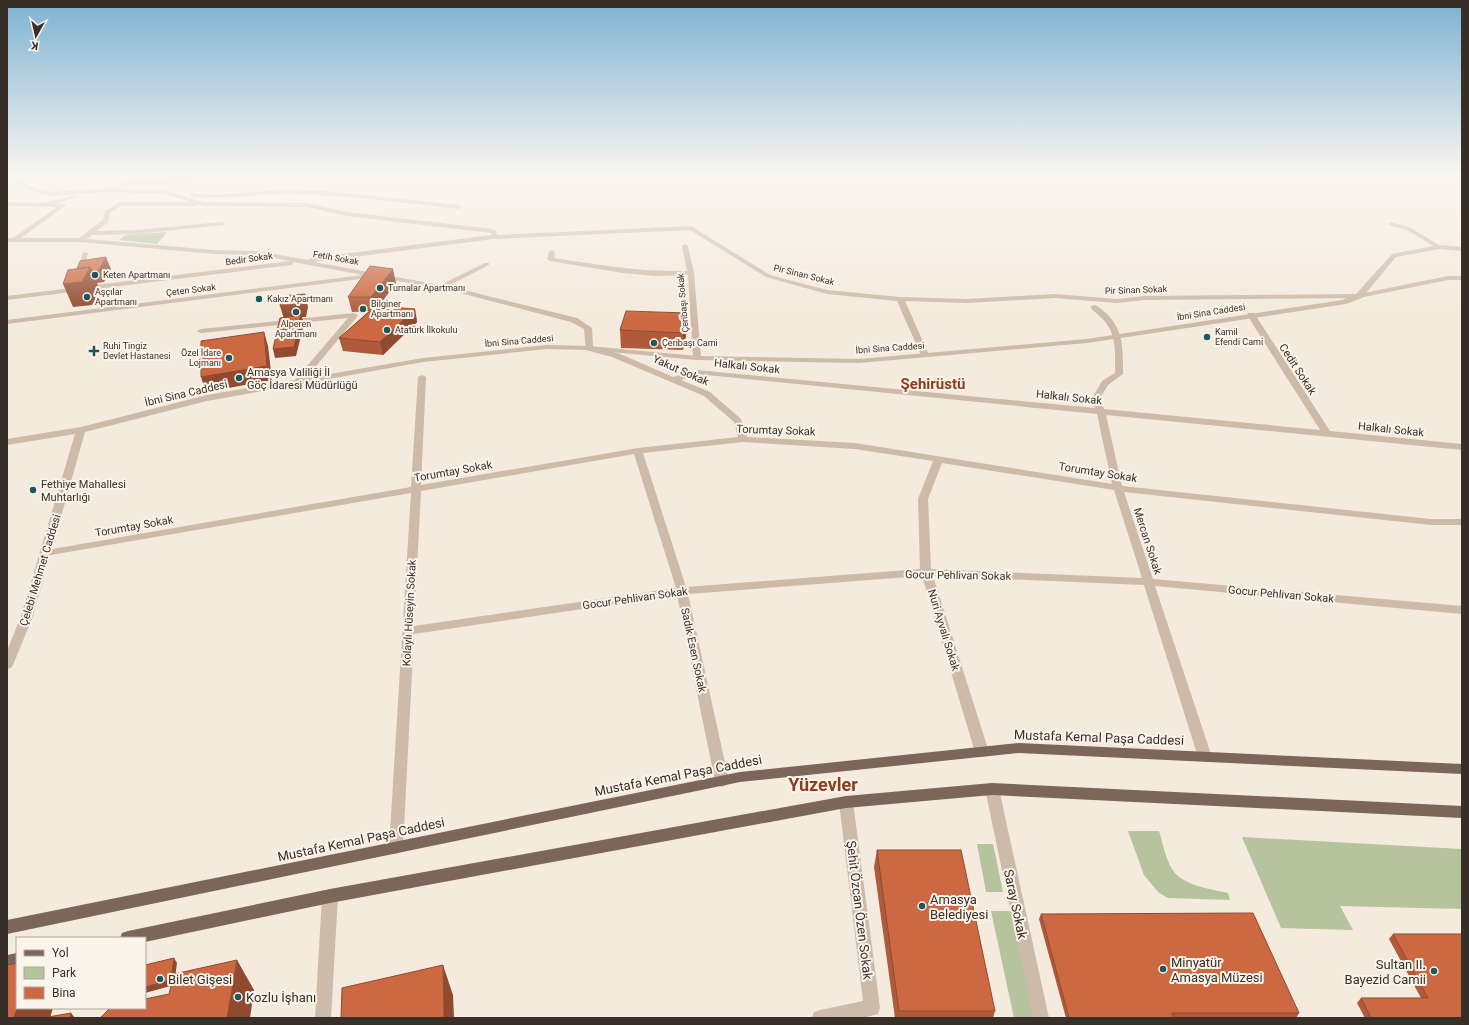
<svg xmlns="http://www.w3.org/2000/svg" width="1469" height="1025" viewBox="0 0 1469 1025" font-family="Roboto,sans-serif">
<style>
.green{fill:#b5c49c}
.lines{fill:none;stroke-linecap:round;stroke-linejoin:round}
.pedestrian{fill:#cdbaa8;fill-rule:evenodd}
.minor{fill:#cdbaa8;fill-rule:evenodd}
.tertiary{fill:#cdbaa8;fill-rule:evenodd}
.primary{fill:#7c6659;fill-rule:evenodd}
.wall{fill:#af5a3a}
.shaded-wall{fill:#8f4a2f}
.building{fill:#cc6943;stroke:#8f4a2f}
.poi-dot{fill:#1c575d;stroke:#fbf4ea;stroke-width:1.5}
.labels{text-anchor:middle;stroke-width:4;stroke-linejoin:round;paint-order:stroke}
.far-street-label{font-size:9px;fill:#392f29;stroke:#fbf4ea}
.far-poi-label{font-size:9px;fill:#392f29;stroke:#fbf4ea;text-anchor:start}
.street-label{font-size:11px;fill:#392f29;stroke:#fbf4ea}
.poi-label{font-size:11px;fill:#392f29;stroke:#fbf4ea;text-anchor:start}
.near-street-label{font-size:13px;fill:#392f29;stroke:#fbf4ea}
.near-poi-label{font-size:13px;fill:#392f29;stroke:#fbf4ea;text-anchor:start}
.district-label{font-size:15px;font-weight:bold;fill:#8d3c1d;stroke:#fbf4ea}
.near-district-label{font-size:18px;font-weight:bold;fill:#8d3c1d;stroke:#fbf4ea}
</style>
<rect width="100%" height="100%" fill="#f4eadd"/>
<!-- green -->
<path class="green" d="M167 232 157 244 119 240 126 235Z
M1128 831H1159C1163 844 1167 866 1177 875 1190 887 1212 889 1228 893L1230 900 1168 898 1158 892 1144 875Z
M1242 837 1462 849V909L1340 906 1353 930 1281 928Z
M977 844H993L1003 892H986Z
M991 911H1012L1034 1018H1014Z"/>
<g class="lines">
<!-- pedestrian -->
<path class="pedestrian" d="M992 783 997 785 999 789 1049 1018H1033L985 789 987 785Z"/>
<!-- minor -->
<path class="minor" d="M7 174 36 189 50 192 110 188 165 190 203 202 307 203 347 212 492 229 496 231 497 235 691 226 770 275 827 290 900 297 967 299 1055 294 1117 299 1145 296 1359 294 1448 276H1462V280H1448L1359 298 1145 300 1117 303 1055 298 967 303 905 301 929 355 925 357 921 355 897 301 827 294 766 277 690 230 494 239 314 262 440 285 485 263H489V265L448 286 577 318 592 328 593 347 618 353 673 377 697 370 1095 408 1092 398 1102 381 1115 373C1115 356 1117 337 1106 323 1102 317 1095 313 1090 307L1094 305C1099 306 1103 311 1107 314 1124 331 1123 351 1123 374L1108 385 1100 398 1104 409 1320 430 1247 315 1248 313H1254L1330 431 1462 444V450L1106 415 1122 486 1431 519H1462V525H1431L1124 492 1153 579 1462 606V614L1155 586 1212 757 1210 761 1205 762 1200 761 1198 757 1144 585 933 576 989 752 987 756 982 757 977 756 975 752 922 576 688 594 729 781 727 785 722 787 717 785 715 781 677 595 414 634 403 848 401 852 396 854 391 852 389 848 411 493 45 556 40 553 41 551 411 487 418 377 422 375 426 377 421 485 638 448 738 437 734 422 704 396 612 357 586 350 584 329 571 322 452 291 371 276 368 278 7 324V320L363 275 293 262V264L291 265 7 300V296L290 261 257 255 214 254 80 242H7V238H13L57 207 7 206V202L42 203 76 195 79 197 57 203 66 205 21 238H79L103 220 105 211 120 202H191L165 194 110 192 50 196 32 191 7 177ZM198 204 203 206 307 207 347 216 491 233V235L311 258 308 260 257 251 214 250 87 239 92 235 136 234 224 225 225 224 222 222 136 230 97 231 108 222 110 213 121 206H195ZM697 374 1097 414 1112 484 855 443 747 437 741 419 710 392 681 380ZM743 442 855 449 933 461 918 499 920 569 686 587 643 453ZM634 454 676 588 414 626 421 491ZM942 463 1114 490 1142 578 931 569 928 499Z
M221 174H254L122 187 119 185 122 183 173 177Z
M278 190 326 191 459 205 462 207 459 209C404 203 348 195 292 194 259 193 226 200 192 197L189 195 192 193 214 195Z
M1391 222 1411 228 1442 247 1437 248 1407 230 1389 225V223Z
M685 244 688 246 694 273 701 358 697 360 693 358 688 275 655 276 623 273 550 261 547 259 549 252 552 250 555 252 554 258C600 265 640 272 687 271L682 246Z
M83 252 88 253 83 273 80 275 77 273Z
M354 313 358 315 357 317 301 384H298L294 382 295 380 348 318 201 333 197 331 201 329Z
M846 796 851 798 853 802 880 1008 878 1014 863 1018H812L814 1012 820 1010 863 1001 839 802 841 798Z
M330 889 335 891 338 896 331 1018H315L322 896 325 891Z"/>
<!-- tertiary -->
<path class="tertiary" d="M1439 245 1462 247V251L1439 249 1396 257 1362 298 1346 304 1087 343 859 363 697 360 589 350 547 349 423 362 207 401 85 432 33 616 13 665 11 668 7 669V651L21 616 75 434 7 445V439L81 427 207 395 423 358 547 345 589 346 697 356 859 359 1087 339 1342 300 1356 294 1392 254Z"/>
<!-- primary -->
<path class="primary" d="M1019 743 1462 764V774L1019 753 740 782 7 934V920L740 772Z
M992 783 1462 806V818L992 795 846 808 330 903 145 942V938H120L122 933 128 931 330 889 846 796Z
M17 953V969L7 971V955Z"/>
</g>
<!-- wall -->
<path class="wall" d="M396 283 379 306 415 309 417 322 383 355 343 351 339 338 369 311 352 312 348 297Z
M620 330H687L683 350 621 348Z
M877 850 995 1011 993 1018H895L874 867Z
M1041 914 1299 1013 1296 1018H1066L1039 919Z
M1393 934 1462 1018H1365L1357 1003 1361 998H1421L1389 939Z"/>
<!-- shaded-wall -->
<path class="shaded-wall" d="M106 257 111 269 104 282 97 283 100 290 92 305 73 307 63 284Z
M393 269 396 283 374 311 371 297Z
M305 294 308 307 306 317H302L304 324 296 356 275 358 273 349 284 319 280 306Z
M415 309 417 322 383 355 380 342Z
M687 313V330L683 350V333Z
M264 332 268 346 272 380 206 392 201 377Z
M174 958 177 963 174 985 145 993V987Z
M237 960 254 990 250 1018H227Z
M443 965 453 995 454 1018H444Z
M17 1008H53L50 1018H14Z
M71 1013 75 1018H70Z"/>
<!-- building -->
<path class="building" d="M106 257 99 270 92 271 90 267 77 269 80 261Z
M370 266 393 269 371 297H348Z
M90 267 82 282 63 284 68 270Z
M305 294 302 304 280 306 282 296Z
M376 306 415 309 380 342 339 338Z
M626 311 687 313 683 333 620 330Z
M301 315 294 347 273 349 280 318Z
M264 332 267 366 201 377V341Z
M877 850H961L995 1011H899Z
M1253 913 1299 1013H1172L1173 1018H1069L1041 914Z
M1393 934H1462V1018H1371L1361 998H1428Z
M174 958 171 980 145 987V965Z
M237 960 227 1018H100L110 1008H145V999L169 994 174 974Z
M17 963V1008L14 1018H7V965Z
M443 965 444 1018H341L342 988Z
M71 1013 70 1018H42Z"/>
<!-- sky -->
<linearGradient id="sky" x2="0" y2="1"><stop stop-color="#7cb2d3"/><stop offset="0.55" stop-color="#faf6f0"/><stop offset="1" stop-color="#faf6f0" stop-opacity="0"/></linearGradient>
<rect width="1469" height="318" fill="url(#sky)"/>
<!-- markers -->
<g class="poi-dot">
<circle cx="95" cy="275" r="4"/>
<circle cx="380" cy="288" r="4"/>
<circle cx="87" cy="297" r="4"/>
<circle cx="259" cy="299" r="4"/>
<circle cx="363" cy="309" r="4"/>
<circle cx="296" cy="312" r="4"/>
<circle cx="387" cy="330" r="4"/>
<circle cx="1207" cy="337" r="4"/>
<circle cx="654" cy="343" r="4"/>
<path d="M92 345h4v4h4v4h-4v4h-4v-4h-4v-4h4z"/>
<circle cx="229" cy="358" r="4"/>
<circle cx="239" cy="378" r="4"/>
<circle cx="33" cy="490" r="4"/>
<circle cx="922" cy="906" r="4"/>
<circle cx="1163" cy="969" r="4"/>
<circle cx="1434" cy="971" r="4"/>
<circle cx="160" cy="979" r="4"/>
<circle cx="238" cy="997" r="4"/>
</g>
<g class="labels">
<!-- far-street labels -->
<g class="far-street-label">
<text transform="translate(336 258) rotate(10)" y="3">Fetih Sokak</text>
<text transform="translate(249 259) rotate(-8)" y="3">Bedir Sokak</text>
<text transform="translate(804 275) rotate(14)" y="3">Pir Sinan Sokak</text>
<text transform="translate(191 290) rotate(-7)" y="3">Çeten Sokak</text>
<text transform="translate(1136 290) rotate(-2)" y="3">Pir Sinan Sokak</text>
<text transform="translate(683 303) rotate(-95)" y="3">Çeribaşı Sokak</text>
<text transform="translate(1211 312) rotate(-9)" y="3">İbni Sina Caddesi</text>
<text transform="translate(519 341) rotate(-5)" y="3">İbni Sina Caddesi</text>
<text transform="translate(890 348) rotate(-4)" y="3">İbni Sina Caddesi</text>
</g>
<!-- far-poi labels -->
<g class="far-poi-label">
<text x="103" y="278">Keten Apartmanı</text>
<text x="388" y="291">Turnalar Apartmanı</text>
<text x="95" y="295">Aşçılar<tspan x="95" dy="10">Apartmanı</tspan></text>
<text x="267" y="302">Kakız Apartmanı</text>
<text x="371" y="307">Bilginer<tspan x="371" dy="10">Apartmanı</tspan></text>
<text x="296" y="327" text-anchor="middle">Alperen<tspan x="296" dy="10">Apartmanı</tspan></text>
<text x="395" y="333">Atatürk İlkokulu</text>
<text x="1215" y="335">Kamil<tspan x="1215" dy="10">Efendi Cami</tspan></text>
<text x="662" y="346">Çeribaşı Cami</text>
<text x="103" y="349">Ruhi Tingiz<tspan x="103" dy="10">Devlet Hastanesi</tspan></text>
<text x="221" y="356" text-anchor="end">Özel İdare<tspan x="221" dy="10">Lojmanı</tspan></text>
</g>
<!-- street labels -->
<g class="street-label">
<text transform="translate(747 366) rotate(6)" y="4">Halkalı Sokak</text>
<text transform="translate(1298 369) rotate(57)" y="4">Cedit Sokak</text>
<text transform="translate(681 370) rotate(24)" y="4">Yakut Sokak</text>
<text transform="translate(186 393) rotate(-13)" y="4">İbni Sina Caddesi</text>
<text transform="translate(1069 397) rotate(6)" y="4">Halkalı Sokak</text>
<text transform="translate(1391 429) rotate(6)" y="4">Halkalı Sokak</text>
<text transform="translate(776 430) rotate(2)" y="4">Torumtay Sokak</text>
<text transform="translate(453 471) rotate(-10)" y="4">Torumtay Sokak</text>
<text transform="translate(1098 472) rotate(9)" y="4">Torumtay Sokak</text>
<text transform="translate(134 526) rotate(-10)" y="4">Torumtay Sokak</text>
<text transform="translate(1148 541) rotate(72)" y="4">Mercan Sokak</text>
<text transform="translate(40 570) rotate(-73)" y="4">Çelebi Mehmet Caddesi</text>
<text transform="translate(958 575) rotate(1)" y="4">Gocur Pehlivan Sokak</text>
<text transform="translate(1281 594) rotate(5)" y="4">Gocur Pehlivan Sokak</text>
<text transform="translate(635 598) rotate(-8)" y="4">Gocur Pehlivan Sokak</text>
<text transform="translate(409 613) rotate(-87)" y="4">Kolaylı Hüseyin Sokak</text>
<text transform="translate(944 630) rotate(73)" y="4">Nuri Ayvalı Sokak</text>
<text transform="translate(694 650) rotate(78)" y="4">Sadık Esen Sokak</text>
</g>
<!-- poi labels -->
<g class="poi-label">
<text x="247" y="376">Amasya Valiliği İl<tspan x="247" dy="13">Göç İdaresi Müdürlüğü</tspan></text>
<text x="41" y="488">Fethiye Mahallesi<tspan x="41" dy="13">Muhtarlığı</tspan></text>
</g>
<!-- near-street labels -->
<g class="near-street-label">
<text transform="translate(1099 737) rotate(2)" y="5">Mustafa Kemal Paşa Caddesi</text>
<text transform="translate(678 775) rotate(-11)" y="5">Mustafa Kemal Paşa Caddesi</text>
<text transform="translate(361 839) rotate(-12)" y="5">Mustafa Kemal Paşa Caddesi</text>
<text transform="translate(1016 904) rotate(78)" y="5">Saray Sokak</text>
<text transform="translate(860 910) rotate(83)" y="5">Şehit Özcan Özen Sokak</text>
</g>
<!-- near-poi labels -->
<g class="near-poi-label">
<text x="930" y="904">Amasya<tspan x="930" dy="15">Belediyesi</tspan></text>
<text x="1171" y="967">Minyatür<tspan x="1171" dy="15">Amasya Müzesi</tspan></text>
<text x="1426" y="969" text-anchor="end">Sultan II.<tspan x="1426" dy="15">Bayezid Camii</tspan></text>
<text x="168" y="984">Bilet Gişesi</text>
<text x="246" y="1002">Kozlu İşhanı</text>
</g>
<!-- district labels -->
<g class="district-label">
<text x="933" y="389">Şehirüstü</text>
</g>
<!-- near-district labels -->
<g class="near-district-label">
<text x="823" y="791">Yüzevler</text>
</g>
</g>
<!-- border -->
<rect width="1469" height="1025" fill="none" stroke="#392f29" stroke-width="16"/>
<!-- legend -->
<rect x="16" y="937" width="130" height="72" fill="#fbf4ea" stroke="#ada59d"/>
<rect x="24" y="950" width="20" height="6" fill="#7c6659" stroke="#ada59d"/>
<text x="52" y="957" font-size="12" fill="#392f29">Yol</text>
<rect x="24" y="967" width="20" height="12" fill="#b5c49c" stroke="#ada59d"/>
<text x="52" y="977" font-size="12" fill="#392f29">Park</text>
<rect x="24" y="987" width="20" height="12" fill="#cc6943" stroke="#ada59d"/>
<text x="52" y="997" font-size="12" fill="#392f29">Bina</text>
<!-- north arrow -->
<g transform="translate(36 36) rotate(188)" stroke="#fbf4ea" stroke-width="3" paint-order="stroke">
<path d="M0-3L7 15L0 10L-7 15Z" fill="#392f29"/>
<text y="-6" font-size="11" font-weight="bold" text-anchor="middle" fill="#392f29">K</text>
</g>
</svg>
